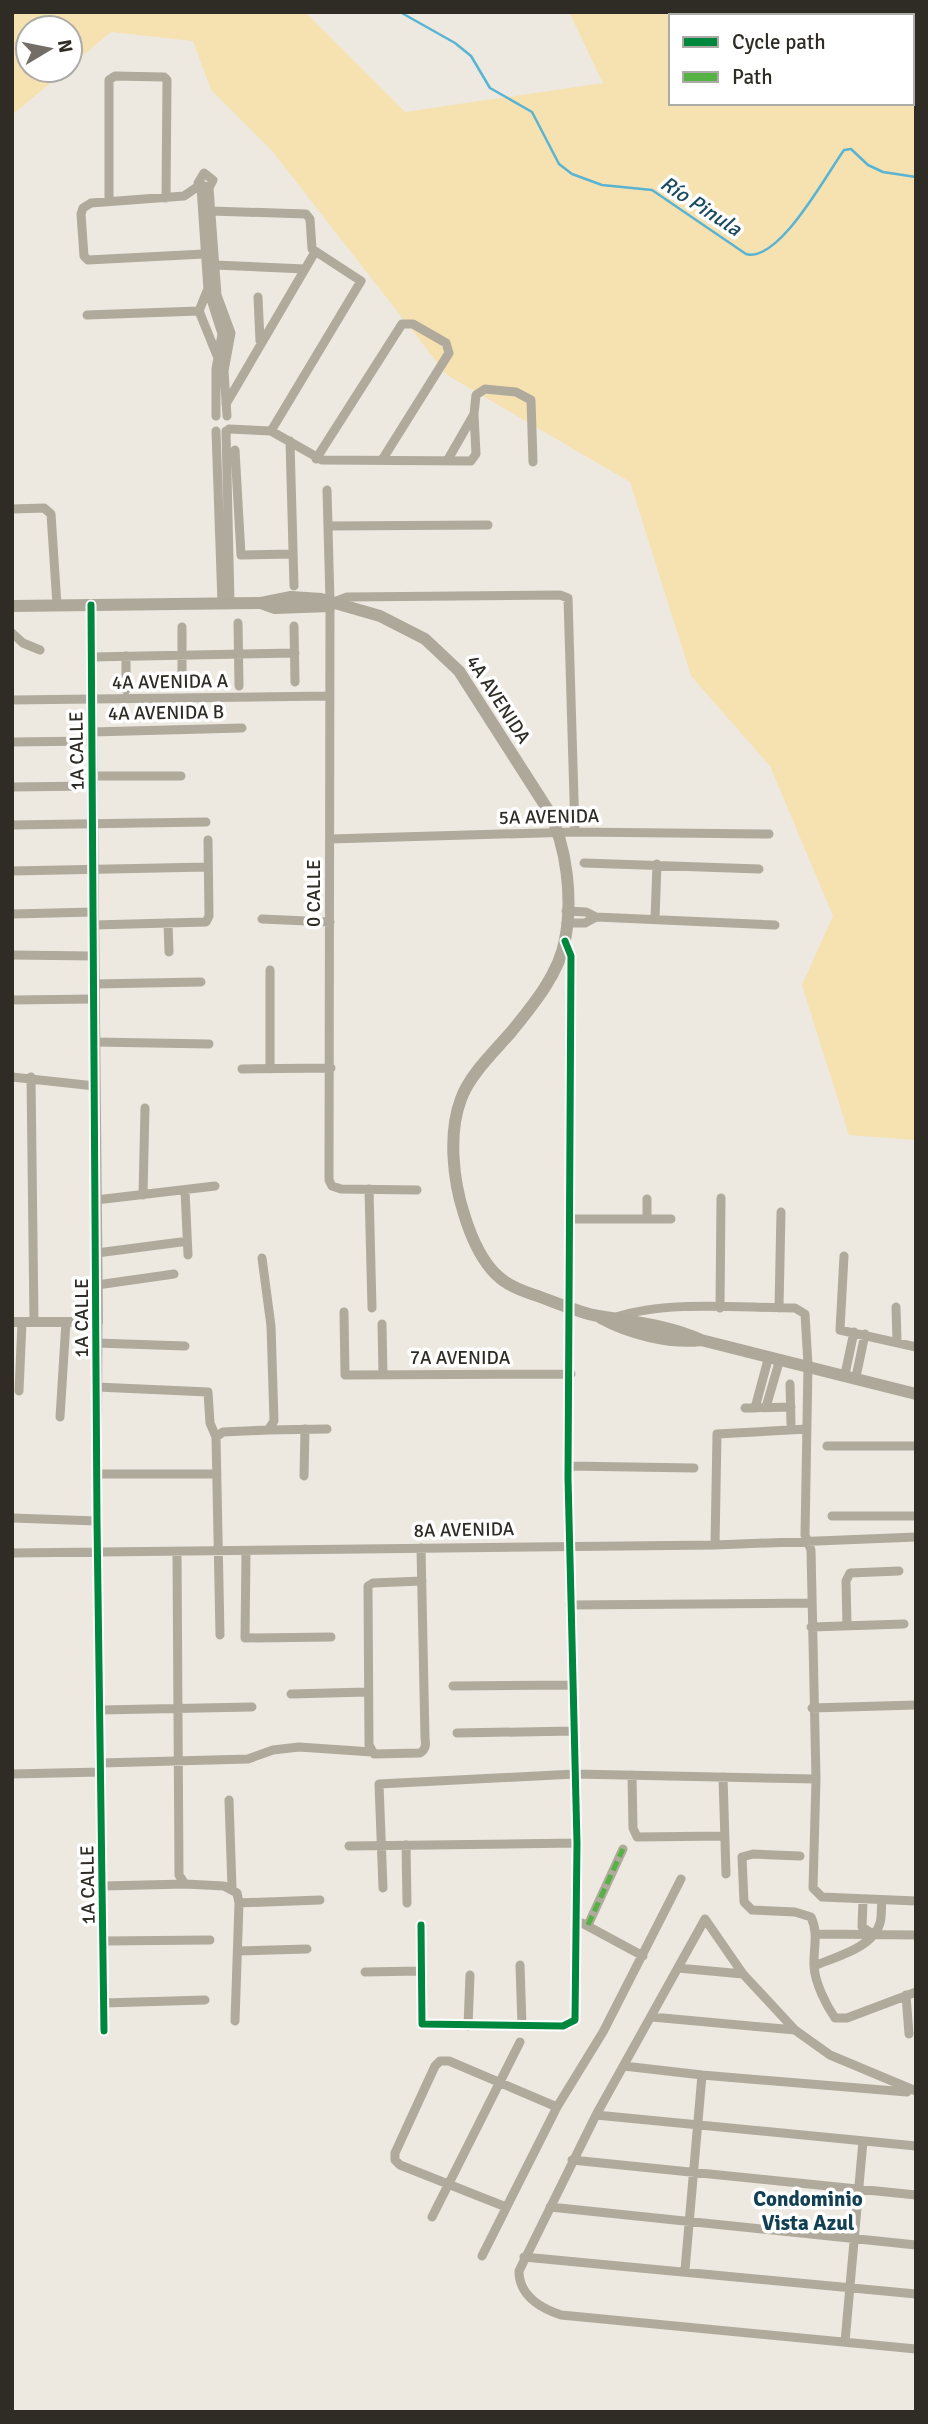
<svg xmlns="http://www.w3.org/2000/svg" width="928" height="2424" viewBox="0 0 928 2424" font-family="Signika,sans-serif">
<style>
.green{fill:#f6e1b0;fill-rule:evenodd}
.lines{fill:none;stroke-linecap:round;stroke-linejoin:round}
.stream{stroke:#59b4d3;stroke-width:2.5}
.minor{stroke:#b0aa9d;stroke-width:9}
.tertiary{stroke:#b0aa9d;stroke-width:10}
.secondary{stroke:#aea89a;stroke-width:12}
.quiet{stroke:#56b245;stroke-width:5;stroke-dasharray:10 5;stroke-linecap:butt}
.cycleway-casing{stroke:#fff;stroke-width:11}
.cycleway{stroke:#00873e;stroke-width:7}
.labels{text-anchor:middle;stroke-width:7;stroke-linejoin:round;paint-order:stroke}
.street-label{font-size:19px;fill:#2f2c26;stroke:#fff}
.water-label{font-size:21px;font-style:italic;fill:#1a4a5f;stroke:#fff}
.neighbourhood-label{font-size:21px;font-weight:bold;fill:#114054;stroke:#fff}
</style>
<rect width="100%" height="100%" fill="#ede9e0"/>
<!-- green -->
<path class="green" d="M12 12H305L405 112 603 83 569 12H916V1140L849 1135 802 985 833 916 770 766 691 676 630 482 447 375 273 152 211 90 193 41 111 32 70 66V28H28V70H66L12 115ZM671 16H912V103H671Z"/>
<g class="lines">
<!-- stream -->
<path class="stream" d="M400 12 455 43 471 56 490 88 532 112 559 164 572 174 602 185 652 190 746 254C779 263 826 175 844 150L851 149 868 165 883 172 916 177"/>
<!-- minor -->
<path class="minor" d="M200 185 184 196 91 203 83 208 81 214 84 256 88 260 204 254
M201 187 208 290 222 334 216 369V416
M209 188 198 183 204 173 213 180 209 188 217 295 231 333 224 371 227 416
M109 201V80L115 76 164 77 167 80 166 198
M211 211 306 214 310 219 312 249 361 281 271 431
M214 265 305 269
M207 291 199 311 218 358
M258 297 260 341
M87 315 199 311
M226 404 315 252
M229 429 271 431 322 460 471 461 476 454 474 414
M216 431 222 603
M226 431 230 603
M290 441 294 586
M235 450 241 555 293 554
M316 459 402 324H413L446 343 449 353 382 460
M447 461 474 414 476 395 485 389 516 392 531 400 533 462
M327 490 330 601
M12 509 44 508 51 514 57 605
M328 526 488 525
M334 602 347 597 560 595 568 598 575 832
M330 606 329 1180 332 1186 341 1189 417 1190
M238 623 239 686
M294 626 295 682
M182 627V685
M12 633 23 643 40 650
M126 656V690
M92 657 295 653
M12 700 329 696
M92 732 242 728
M12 742 92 741
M92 776H181
M12 787 92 786
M12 825 206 822
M330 839 575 832 769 834
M584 863 759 869
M12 871 208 867
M566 911 586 912 596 917 775 925
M12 914 94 912
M262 919 330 922
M655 919 657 864
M168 923 169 952
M566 923H585L596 917
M94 925 206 922 209 916 208 840
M12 955 94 956
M94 984 201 982
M12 1000 94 999
M95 1042 209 1044
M242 1069 331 1068
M270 1069V970
M12 1077 95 1086
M31 1077 34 1322
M369 1189 372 1308
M185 1190 188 1255
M143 1195 145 1108
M96 1200 215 1186
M571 1219H671
M647 1219V1199
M97 1253 181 1242
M844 1256 840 1330 916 1347
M97 1285 174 1274
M896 1307 897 1342
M720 1308 721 1198
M779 1308 781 1212
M344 1312 345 1375 571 1374
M616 1317C669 1300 739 1308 795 1308L805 1314 808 1365 805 1535 811 1550 816 1779 813 1888 822 1897 916 1901
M98 1322 97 1521 104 2031
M382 1324 383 1375
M97 1343 185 1346
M845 1374 854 1332
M856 1377 865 1334
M790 1384 791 1424
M97 1387 208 1392 210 1423 216 1437
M19 1391 22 1322
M766 1407 780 1359
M745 1408 791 1407
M755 1408 769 1356
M60 1417 66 1322
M268 1430 327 1429
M827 1446H916
M568 1466 694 1468
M97 1474H217
M304 1476 305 1429
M832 1516H916
M12 1518 97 1521
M715 1545 717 1434 807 1429
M421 1548 425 1738C426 1745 426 1749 420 1753L374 1754 369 1745 368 1586 373 1583 422 1581
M246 1552 245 1638 331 1637
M12 1553 715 1545 916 1537
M177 1553 179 1875 185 1884 224 1886 237 1893 239 1903 235 2021
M570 1605 811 1603
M847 1626 846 1581 850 1573 899 1571
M811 1627 904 1624
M220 1635 216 1437 223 1432 268 1430 274 1421 271 1326 262 1258
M453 1686 572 1685
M291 1694 367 1692
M812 1708 916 1705
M100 1710 252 1707
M457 1733 574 1731
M101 1763 248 1759 273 1750 299 1747 372 1752
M12 1774 101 1772
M632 1775 633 1828 637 1837 723 1836
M723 1777 726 1874
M229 1800 232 1888
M406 1845 407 1903
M349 1846 577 1843
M800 1856 753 1854 742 1857 744 1902 752 1910 795 1912 811 1917C819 1934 813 1949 814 1966 815 1983 826 2005 835 2018H847L916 1992
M103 1886 185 1884
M383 1888 379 1784 575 1774 816 1779
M863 1900 862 1927 873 1934
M239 1903 320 1900
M582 1923 643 1956
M421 1925 422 2024 563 2026 575 2020 577 1843 568 1478 571 956 565 941
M588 1925 623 1849
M816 1934 916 1935
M103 1941 210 1940
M238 1951 307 1949
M520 1965 522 2026
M814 1966C835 1957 873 1948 880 1923 882 1917 881 1907 882 1900
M678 1968 743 1974
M365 1972 420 1971
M906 1995 909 2034
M104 2003 205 2000
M652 2017 795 2030
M468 2026 470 1975
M624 2066 702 2075 907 2092
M916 2091 830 2055 795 2030 743 1974 705 1919 596 2115 519 2271C519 2295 540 2308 561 2315L916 2349
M596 2115 916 2146
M572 2160 916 2195
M506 2207 400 2165 395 2160V2153L435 2066 440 2061H449L557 2107
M550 2207 916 2245
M432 2217 520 2042
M482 2256 557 2107 603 2032 681 1879
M524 2257 916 2294
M685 2270 702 2075
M845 2342 863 2141"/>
<!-- tertiary -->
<path class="tertiary" d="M12 1322H98L91 605"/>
<!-- secondary -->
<path class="secondary" d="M261 603 275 608 330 606
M12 606 261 603 291 597 321 599 380 616 425 639 459 671 548 810C567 846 573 899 565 940 559 974 533 1005 512 1031 495 1051 470 1074 461 1099 448 1133 453 1180 464 1214 471 1237 484 1267 504 1281 516 1290 530 1293 543 1298 559 1304 576 1311 593 1315 630 1322 667 1324 701 1340L916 1394
M601 1318C628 1333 670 1344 701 1340"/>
<!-- quiet -->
<path class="quiet" d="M588 1925 623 1849"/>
<!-- cycleway casing -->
<g class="cycleway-casing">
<path id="cycleway" d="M91 605 97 1521 104 2031
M421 1925 422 2024 563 2026 575 2020 577 1843 568 1478 571 956 565 941"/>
</g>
<!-- cycleway -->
<use href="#cycleway" class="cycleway"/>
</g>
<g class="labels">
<!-- street labels -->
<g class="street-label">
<text transform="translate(170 681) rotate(-1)" y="7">4A AVENIDA A</text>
<text transform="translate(499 699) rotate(57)" y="7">4A AVENIDA</text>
<text transform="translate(166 712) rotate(-1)" y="7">4A AVENIDA B</text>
<text transform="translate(76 751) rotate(-91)" y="7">1A CALLE</text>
<text transform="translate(549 816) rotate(-1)" y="7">5A AVENIDA</text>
<text transform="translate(313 893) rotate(-90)" y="7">0 CALLE</text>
<text transform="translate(81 1318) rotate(-90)" y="7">1A CALLE</text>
<text x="460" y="1364">7A AVENIDA</text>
<text transform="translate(464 1529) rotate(-1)" y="7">8A AVENIDA</text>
<text transform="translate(87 1885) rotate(-91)" y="7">1A CALLE</text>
</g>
<!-- water labels -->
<g class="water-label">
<text transform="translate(701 206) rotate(33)" y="7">Río Pinula</text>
</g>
<!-- neighbourhood labels -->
<g class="neighbourhood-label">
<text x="808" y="2206">Condominio<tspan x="808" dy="24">Vista Azul</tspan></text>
</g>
</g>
<!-- border -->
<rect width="928" height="2424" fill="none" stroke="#2f2c26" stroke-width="28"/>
<!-- legend -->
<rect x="669" y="14" width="245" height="91" fill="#ffffff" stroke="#acaba8" stroke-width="2"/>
<rect x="683" y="37" width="35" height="10" fill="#00873e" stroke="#acaba8" stroke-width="2"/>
<text x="732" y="49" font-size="21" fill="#2f2c26">Cycle path</text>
<rect x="683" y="72" width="35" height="10" fill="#56b245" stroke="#acaba8" stroke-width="2"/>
<text x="732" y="84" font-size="21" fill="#2f2c26">Path</text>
<!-- north arrow -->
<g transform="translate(49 49) rotate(80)"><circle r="33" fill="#ffffff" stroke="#acaba8" stroke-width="2"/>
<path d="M0-5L12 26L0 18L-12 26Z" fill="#726e67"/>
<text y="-10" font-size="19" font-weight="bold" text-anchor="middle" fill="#2f2c26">N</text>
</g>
</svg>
